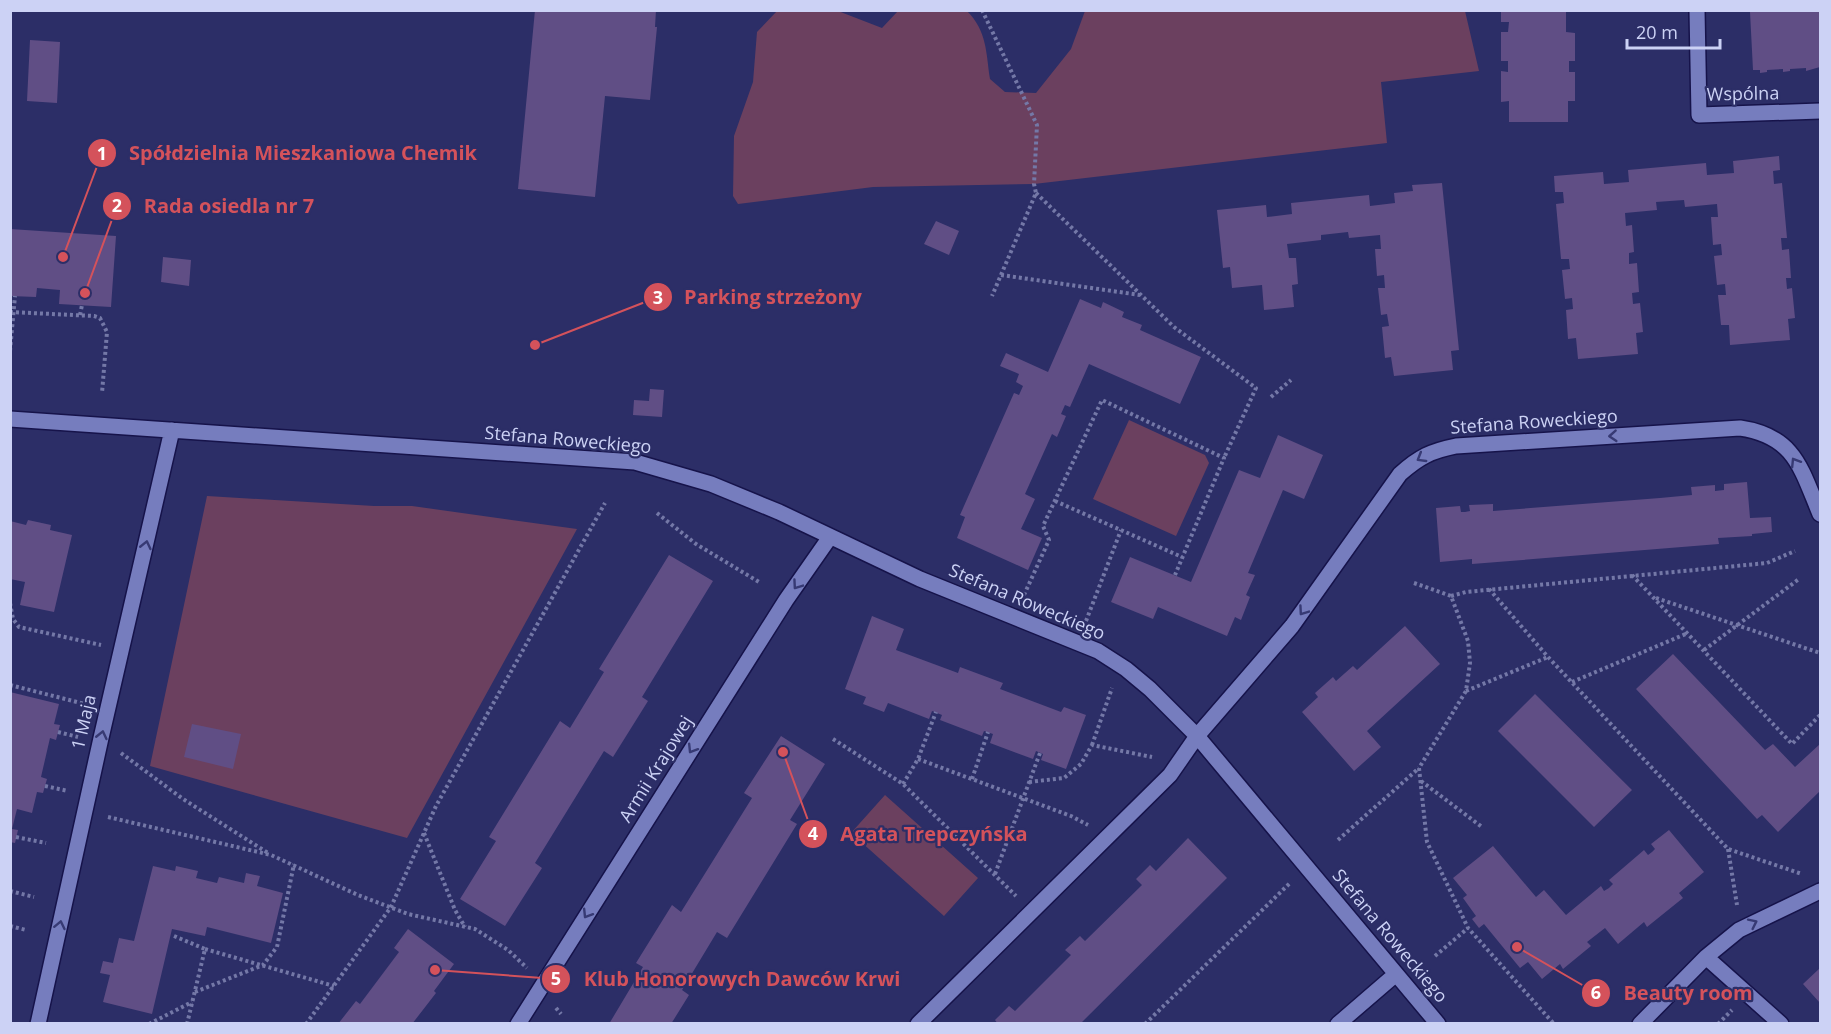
<svg xmlns="http://www.w3.org/2000/svg" width="1831" height="1034" viewBox="0 0 1831 1034" font-family="'Open Sans',sans-serif">
<style>
.green{fill:#6b405f}
.building{fill:#604e85}
.lines{fill:none;stroke-linecap:round;stroke-linejoin:round}
.minor-casing{stroke:#16134a;stroke-width:18}
.path{stroke:#7478a7;stroke-width:4;stroke-dasharray:3 3;stroke-linecap:butt}
.minor{stroke:#767dbe;stroke-width:15}
.oneway{stroke:#373a74}
.labels{text-anchor:middle;stroke-width:4.5;stroke-linejoin:round;paint-order:stroke}
.street-label{font-size:18px;fill:#ccd2f5;stroke:#2c2e67}
.leader{fill:none;stroke:#d4525b;stroke-width:2}
.callout-dot{fill:#d4525b;stroke:#2c2e67;stroke-width:2}
.mark-label{font-size:18px;text-anchor:middle;font-weight:bold;fill:#fff}
.callout-label{font-size:20px;text-anchor:middle;font-weight:bold;fill:#d4525b;stroke:#2c2e67;stroke-width:4.5;stroke-linejoin:round;paint-order:stroke}
</style>
<rect width="100%" height="100%" fill="#2c2e67"/>
<!-- green -->
<path class="green" d="M1085 11H1465L1479 71 1381 82 1387 143 1034 184 873 187 738 204 733 196 734 136 753 82 757 32 777 11H838L882 28 898 11H967C987 31 986 52 990 79L1005 92 1036 93 1071 49Z
M1129 420 1205 455 1209 463 1176 536 1093 499Z
M207 496 374 506H412L577 529 407 838 150 766Z
M885 795 978 878 944 916 851 833Z"/>
<!-- building -->
<path class="building" d="M535 10H656L655 27H657L650 100 605 96 595 197 518 189Z
M1501 10H1566V32L1575 33V61H1569V72H1575V101H1568V122H1509V101L1501 102V71L1508 72V61H1501V32H1508L1509 22H1501Z
M1778 10H1820V67L1806 71V68L1790 69V71L1783 72V69L1767 70V72L1760 73V70H1753L1750 12Z
M30 40 60 42 57 103 27 101Z
M1779 156 1780 170 1773 171 1774 184 1782 183 1787 238H1781L1782 250 1789 249 1791 278H1786L1787 289 1792 288 1795 318 1788 319 1790 340 1730 345 1729 325H1721L1718 295H1726L1725 284 1717 285 1714 256 1722 255 1721 244 1713 245 1711 217H1718L1717 204 1685 207 1684 200 1656 202 1657 210 1625 213 1626 226 1632 225 1634 252 1629 253V264L1637 263 1639 292 1632 293 1633 304 1640 303 1643 332 1636 333 1638 354 1578 359 1576 338 1568 339 1566 310 1573 309 1572 298 1565 299 1562 270 1570 269 1569 259H1561L1556 204 1564 203 1563 192H1555L1554 176 1603 172 1604 184 1629 182 1628 170 1706 163 1707 175 1734 173 1733 161Z
M1442 183 1459 350 1451 351 1453 370 1394 376 1391 357 1385 358 1382 327 1389 326 1387 314 1381 315 1378 288H1385L1384 275 1377 276 1375 249H1381L1380 235 1349 238 1348 232 1321 235V240L1287 244 1289 258H1296L1298 284 1292 285 1294 307 1264 310 1262 285 1232 288 1230 267 1223 268 1217 210 1266 205 1267 217 1292 214 1291 203 1369 195 1370 206 1395 203 1394 193 1413 191 1412 185Z
M936 221 959 231 949 255 924 244Z
M10 229 116 236 111 307 59 304 60 290 37 288 36 297 10 296Z
M163 257 191 260 189 286 161 282Z
M1080 299 1101 308 1103 302 1124 312 1122 317 1142 325 1140 330 1201 357 1180 404 1089 364 1070 407 1065 405 1061 414 1066 416 1057 437 1052 434 1025 494 1035 499 1021 529 1042 538 1028 570 957 538 965 517 960 515 1014 393 1019 395 1023 386 1016 382 1019 374 1000 366 1006 353 1048 372Z
M650 389 664 390 662 417 633 415 634 400 649 401Z
M1278 435 1323 455 1304 499 1283 490 1248 573 1255 575 1246 595 1250 597 1241 620 1235 617 1227 636 1158 607 1153 619 1111 602 1130 557 1191 582 1239 470 1260 478Z
M1747 482 1750 518 1771 517 1772 532 1752 534V536L1718 538 1719 544 1472 564V559L1440 562 1436 508 1460 506 1461 512H1465L1470 511 1469 505 1493 504V511L1660 498 1692 495 1691 487 1715 485V491L1724 490V484Z
M28 520 51 525 50 530 72 535 54 612 20 605 25 582 10 579V521L26 525Z
M669 555 713 581 642 697 648 701 613 757 604 751 535 863 542 868 505 926 460 899 496 841 489 837 560 721 570 728 604 672 599 669Z
M872 616 904 629 896 650 958 673 960 667 1003 683 1000 689 1061 712 1064 707 1086 715 1066 769 1041 760 1043 754 1036 751 1033 759 990 743 993 734 984 731 982 736 940 720 942 715 932 711 929 719 888 703 884 712 863 704 866 697 845 689Z
M1405 626 1440 664 1367 731 1381 747 1354 771 1302 712 1318 697 1315 693 1333 677 1336 681 1353 666 1357 670Z
M1673 654 1765 750 1773 744 1795 767 1820 744V791L1778 832 1762 815 1757 819 1636 689Z
M10 692 59 704 54 724 60 725 56 740 50 738 41 777 47 779 43 793 37 792 32 813 17 809 12 829 18 830 15 843 10 842Z
M1535 694 1632 790 1594 827 1498 731Z
M192 724 241 734 233 769 184 757Z
M781 736 825 764 790 820 797 824 727 938 717 932 682 990 689 995 671 1024H609L643 967 636 963 672 905 681 912 752 798 744 793Z
M1669 830 1704 872 1679 893 1683 898 1647 927 1644 922 1618 944 1605 928 1587 942 1591 946 1563 969 1560 964 1542 979 1528 962 1520 968 1484 924 1479 928 1472 919 1476 916 1463 898 1467 895 1453 878 1493 846 1536 897 1544 890 1566 915 1601 886 1604 891 1609 888 1613 884 1609 880 1644 850 1648 855 1652 852 1655 849 1651 844Z
M1188 838 1227 878 1080 1024H998L995 1020 1009 1006 1015 1011 1071 955 1065 950 1080 936 1085 941 1142 885 1136 879 1150 865 1156 871Z
M153 866 175 871 176 866 198 871 196 878 217 883 219 877 244 883 246 873 260 876 257 886 283 893 271 943 207 927 205 936 172 929 152 1014 103 1002 110 975 100 973 103 961 113 963 119 938 134 941Z
M408 929 454 964 434 991 436 993 412 1024H338L356 1001 360 1004 399 952 394 948Z
M1820 968V1003L1803 984Z"/>
<g class="lines">
<!-- minor casing -->
<g class="minor-casing">
<path id="minor" d="M1697 10 1699 115 1820 111
M10 419 635 462 711 484 779 512 920 579 1098 651 1126 669 1150 689 1197 736 1438 1024
M1706 957 1781 1024
M38 1024 101 738 172 430
M518 1024 786 600 830 537
M918 1024 1170 775 1197 736 1292 626 1400 474C1419 457 1431 451 1456 446L1740 428C1795 436 1801 469 1820 514
M1338 1024 1396 974
M1640 1024 1706 957 1739 930 1820 891"/>
</g>
<!-- path -->
<path class="path" d="M982 10 1037 125 1034 184 1036 193 992 296
M1036 193 1174 327 1256 388 1224 458
M1001 275 1140 295
M10 312 94 316 100 318 107 332 102 393
M80 315 82 305
M10 351 15 296
M1271 397 1291 380
M1055 501 1182 557
M657 513 696 544 759 582
M1632 575 1792 744 1820 715
M1414 583 1451 596 1468 641 1470 663 1466 691 1419 768 1427 842 1468 928 1554 1024
M1489 589 1548 657 1728 849 1802 874
M1024 595 1049 540 1043 526 1102 400 1224 458 1175 575
M1451 596 1466 592 1767 563 1795 551
M1656 598 1820 653
M10 603 13 619 19 627 101 645
M1086 621 1121 530
M1704 650 1799 579
M1572 682 1688 633
M10 685 85 704
M1466 691 1548 657
M58 732 78 737
M833 739 903 784 1016 896
M1092 745 1112 688
M121 753 183 799 268 853
M918 759 1071 816 1088 825
M972 779 988 732
M1421 781 1482 827
M1029 782 1064 778 1081 764 1092 745 1152 757
M903 784 918 759 936 712
M45 786 68 791
M108 817 271 855 358 895 408 914 475 929 508 950 527 968
M424 833 455 910 465 927
M16 837 46 843
M1338 840 1419 768
M1728 849 1737 905
M995 874 1040 753
M10 891 34 897
M10 926 26 930
M174 936 205 949 187 1024
M205 949 334 986
M1435 956 1468 928
M195 992 263 965 277 947 294 864
M556 1008 561 1014
M149 1024 192 1002
M306 1024 391 907 436 806 605 503
M1145 1024 1290 883
M1718 1024 1732 1010"/>
<!-- minor -->
<use href="#minor" class="minor"/>
</g>
<!-- one-way arrows -->
<defs><path id="oneway-chevron" d="M-2-3.5L2.5 0L-2 3.5" fill="none" stroke-width="1.6" stroke-linecap="round" stroke-linejoin="round" transform="scale(1.5)"/></defs>
<g class="oneway">
<use href="#oneway-chevron" transform="translate(1613 436) rotate(176)"/>
<use href="#oneway-chevron" transform="translate(1421 458) rotate(149)"/>
<use href="#oneway-chevron" transform="translate(1795 462) rotate(-122)"/>
<use href="#oneway-chevron" transform="translate(146 545) rotate(-77)"/>
<use href="#oneway-chevron" transform="translate(797 585) rotate(125)"/>
<use href="#oneway-chevron" transform="translate(1303 611) rotate(125)"/>
<use href="#oneway-chevron" transform="translate(102 735) rotate(-77)"/>
<use href="#oneway-chevron" transform="translate(692 749) rotate(122)"/>
<use href="#oneway-chevron" transform="translate(587 914) rotate(122)"/>
<use href="#oneway-chevron" transform="translate(1753 923) rotate(-26)"/>
<use href="#oneway-chevron" transform="translate(60 925) rotate(-78)"/>
</g>
<g class="labels">
<!-- street labels -->
<g class="street-label">
<text transform="translate(1743 94) rotate(-1)" y="6">Wspólna</text>
<text transform="translate(1534 422) rotate(-4)" y="6">Stefana Roweckiego</text>
<text transform="translate(568 440) rotate(5)" y="6">Stefana Roweckiego</text>
<text transform="translate(1027 602) rotate(23)" y="6">Stefana Roweckiego</text>
<text transform="translate(84 722) rotate(-77)" y="6">1 Maja</text>
<text transform="translate(656 769) rotate(-58)" y="6">Armii Krajowej</text>
<text transform="translate(1390 936) rotate(50)" y="6">Stefana Roweckiego</text>
</g>
</g>
<!-- callouts -->
<path class="leader" d="M63 257L102 153M85 293L117 206M535 345L658 297M783 752L813 834M435 970L556 979M1517 947L1596 993"/>
<g class="callout-dot">
<circle cx="63" cy="257" r="6"/>
<circle cx="85" cy="293" r="6"/>
<circle cx="535" cy="345" r="6"/>
<circle cx="783" cy="752" r="6"/>
<circle cx="435" cy="970" r="6"/>
<circle cx="1517" cy="947" r="6"/>
<circle cx="102" cy="153" r="15"/>
<circle cx="117" cy="206" r="15"/>
<circle cx="658" cy="297" r="15"/>
<circle cx="813" cy="834" r="15"/>
<circle cx="556" cy="979" r="15"/>
<circle cx="1596" cy="993" r="15"/>
</g>
<g class="mark-label">
<text x="102" y="160">1</text>
<text x="117" y="212">2</text>
<text x="658" y="304">3</text>
<text x="813" y="840">4</text>
<text x="556" y="985">5</text>
<text x="1596" y="999">6</text>
</g>
<g class="callout-label">
<text x="303" y="160">Spółdzielnia Mieszkaniowa Chemik</text>
<text x="229" y="213">Rada osiedla nr 7</text>
<text x="773" y="304">Parking strzeżony</text>
<text x="934" y="841">Agata Trepczyńska</text>
<text x="742" y="986">Klub Honorowych Dawców Krwi</text>
<text x="1688" y="1000">Beauty room</text>
</g>
<!-- border -->
<rect width="1831" height="1034" fill="none" stroke="#ccd2f5" stroke-width="24"/>
<!-- scale -->
<path d="M1627 39v9h93v-9" fill="none" stroke="#ccd2f5" stroke-width="3"/>
<text x="1636" y="39" font-size="18" fill="#ccd2f5" stroke="#2c2e67" stroke-width="4.5" paint-order="stroke">20 m</text>
</svg>
